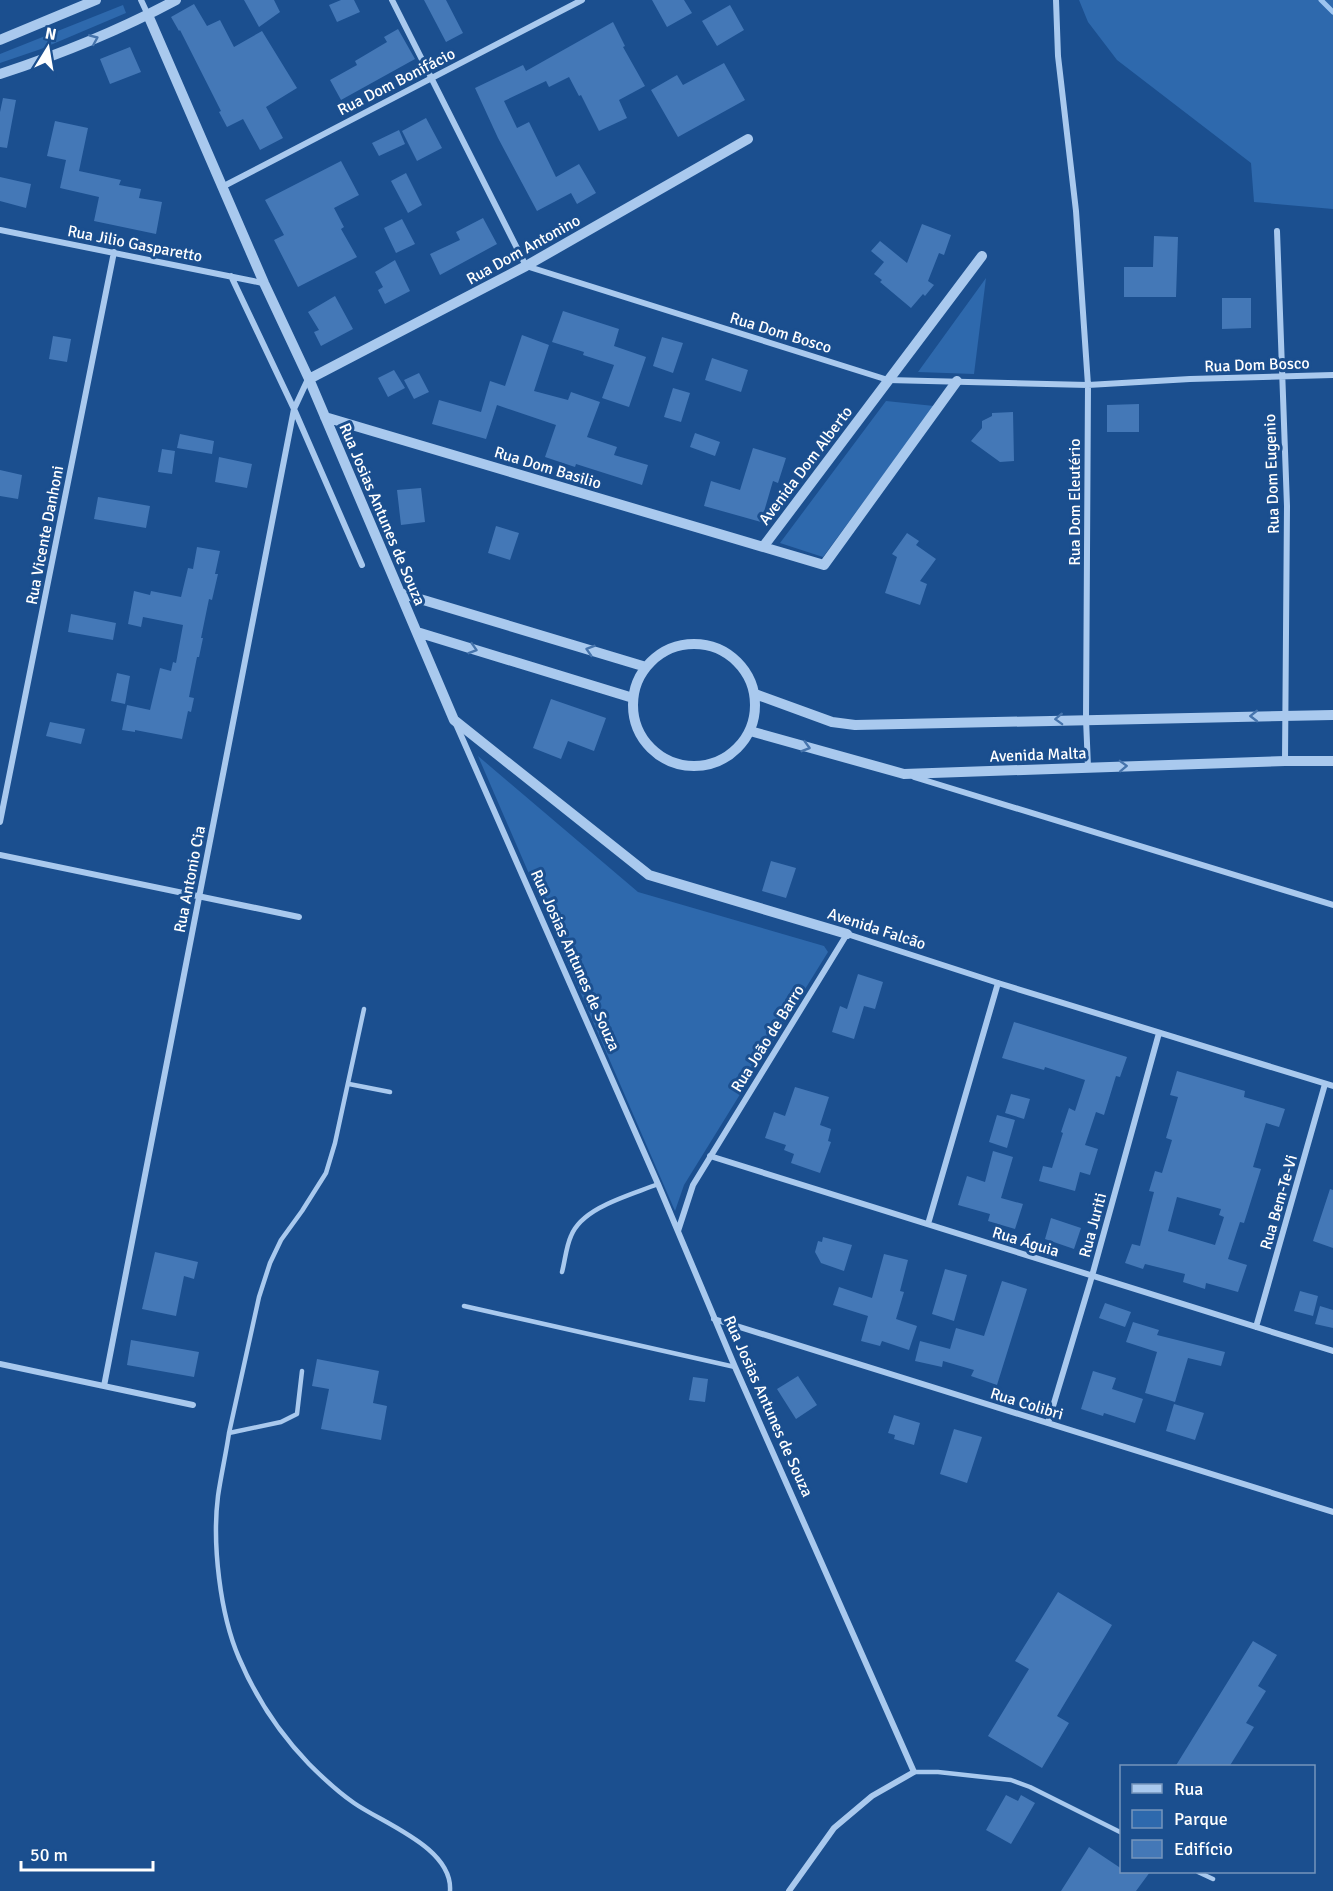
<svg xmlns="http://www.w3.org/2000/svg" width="1333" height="1891" viewBox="0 0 1333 1891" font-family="Signika,sans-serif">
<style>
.green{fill:#2e69ad}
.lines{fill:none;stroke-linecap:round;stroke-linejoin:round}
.stream{stroke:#9cc4f0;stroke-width:5}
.building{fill:#4478b7;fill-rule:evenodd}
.service{stroke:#a9c9ee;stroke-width:4.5}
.minor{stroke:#a9c9ee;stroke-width:6}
.tertiary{stroke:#a9c9ee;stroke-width:10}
.oneway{stroke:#4674ac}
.labels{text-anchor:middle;stroke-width:6;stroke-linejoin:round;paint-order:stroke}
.street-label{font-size:16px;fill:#fff;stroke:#1b4f8f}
</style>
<rect width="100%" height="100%" fill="#1b4f8f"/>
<!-- green -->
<path class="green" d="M1079 0H1333V209L1254 202 1251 163 1117 60 1088 22Z
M123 5 126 13 41 49 0 63V54Z
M986 278 974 374 918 372Z
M886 401 934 406 823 557 780 543Z
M478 756 638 892 824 946 828 952 684 1185 675 1211Z"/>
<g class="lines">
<!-- stream -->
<path class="stream" d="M1321 0 1333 12"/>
</g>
<!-- building -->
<path class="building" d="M244 0H274L280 12 259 27Z
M341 0H354L360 12 337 22 329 5Z
M424 0H446L463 33 446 42Z
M652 0H684L692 13 667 27Z
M194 4 207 26 220 20 234 47 262 31 297 88 266 107 283 138 260 150 243 119 227 127 219 112 221 111 180 30 179 31 171 17Z
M730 5 744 30 717 46 702 21Z
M613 22 625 46 623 47 645 86 619 100 627 118 599 131 581 95 579 96 569 77 549 87 546 81 504 101 517 128 529 122 556 177 579 164 596 193 577 204 571 193 537 211 498 138 475 88 523 65 526 71Z
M398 29 415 59 341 100 330 80 357 65 355 61 387 42 384 37Z
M130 47 141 72 110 84 100 59Z
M724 63 745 100 678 137 651 90 677 75 683 85Z
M3 98 16 100 7 148 0 147V112Z
M426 118 442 148 417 161 402 131Z
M55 121 88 128 79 171 121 180 119 185 141 189 139 198 162 202 156 234 94 221 99 197 60 188 66 160 47 156Z
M399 130 405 144 379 156 372 143Z
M341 161 359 195 334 208 344 227 341 229 357 257 298 287 274 240 284 235 265 200Z
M406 173 422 205 408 213 391 181Z
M0 177 31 184 26 208 0 201Z
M483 218 497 244 440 275 430 254 460 240 456 232Z
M402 219 415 244 396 253 384 228Z
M922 224 951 235 944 255 939 253 928 281 934 285 925 296 923 294 911 308 880 282 882 280 874 274 884 262 871 251 880 241 907 263Z
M1154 236 1178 237 1176 297H1124V267H1153Z
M395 260 410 291 385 304 378 290 383 287 375 272Z
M335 296 353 329 321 346 314 332 319 330 308 312Z
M1222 298H1251V328L1222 329Z
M563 311 619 329 614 346 646 357 629 407 602 398 614 365 583 355 584 352 552 342Z
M522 335 549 345 534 391 568 400 571 392 600 402 587 437 617 447 614 455 648 465 642 485 576 464 575 467 545 457 556 425 497 405 486 439 432 424 439 400 481 412 490 381 505 386Z
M53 336 71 339 67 362 49 359Z
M662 337 683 343 673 373 653 366Z
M712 358 748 370 741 392 705 380Z
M394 370 405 388 388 397 378 378Z
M419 373 429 392 414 399 404 380Z
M673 388 690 393 681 422 664 417Z
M1139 404V432H1107V405Z
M1013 412 1014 461 1000 462 971 441 982 428V421L992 416V413Z
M695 433 720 442 715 456 690 447Z
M180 434 214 441 212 454 177 448Z
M753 448 786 458 778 483 773 481 761 522 704 506 711 481 740 490Z
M162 449 175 451 172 474 158 472Z
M219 457 252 464 247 488 215 482Z
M0 470 22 475 18 499 0 496Z
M421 488 425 522 401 525 397 490Z
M98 497 150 506 146 528 94 519Z
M496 526 519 533 510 560 488 553Z
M907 533 919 541 916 545 936 559 920 581 927 584 920 605 885 593 897 557 892 554Z
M197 547 220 551 215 574H218L212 600 209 599 201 638H203L199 657H197L189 697 194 698 191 712 188 711 182 739 135 730V732L122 730 127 705 150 710 160 668 171 671 173 662 176 663 183 625 143 617 141 627 128 624 134 591 150 595 151 591 181 597 188 568 193 569Z
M71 614 116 623 113 640 68 632Z
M117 673 130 676 125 704 111 701Z
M551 699 606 718 594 751 568 741 561 759 533 748Z
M50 722 85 729 81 744 46 736Z
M771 861 796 868 786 898 762 891Z
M858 974 883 982 875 1009 864 1006 854 1039 832 1032 840 1006 847 1009Z
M1014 1022 1127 1057 1120 1077 1116 1076 1104 1115 1096 1112 1085 1145 1098 1149 1090 1175 1080 1172 1075 1191 1039 1181 1043 1166 1052 1168 1063 1133 1061 1132 1069 1108 1075 1111 1085 1080 1045 1067 1044 1070 1002 1058Z
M1177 1071 1245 1091 1244 1097 1285 1109 1279 1127 1266 1123 1253 1167 1261 1169 1244 1223 1240 1222 1228 1259 1247 1265 1238 1292 1206 1283 1205 1289 1183 1282 1185 1274 1145 1264 1143 1269 1125 1263 1132 1244 1140 1246 1154 1192 1149 1191 1155 1171 1162 1173 1172 1140 1166 1138 1178 1097 1170 1095ZM1177 1197 1221 1209 1219 1215 1224 1217 1215 1245 1168 1231Z
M795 1087 829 1097 820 1125 831 1129 828 1141 831 1142 820 1173 791 1163 794 1154 784 1150 786 1145 765 1138 774 1112 785 1116Z
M1011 1094 1030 1099 1024 1119 1005 1113Z
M997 1115 1015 1120 1007 1148 989 1142Z
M993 1151 1013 1157 1001 1198 1023 1204 1015 1229 988 1221 990 1214 958 1205 967 1176 985 1182Z
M1330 1189 1333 1190V1248L1313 1241Z
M1051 1218 1081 1228 1074 1249 1045 1239Z
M823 1237 852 1245 844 1271 821 1263 815 1252 818 1241 822 1242Z
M155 1252 198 1262 194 1279 184 1276 176 1316 142 1309Z
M884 1254 908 1260 900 1291 904 1292 896 1319 917 1326 909 1350 882 1341 880 1346 861 1341 868 1316 833 1305 839 1287 872 1298Z
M945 1269 967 1275 954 1321 932 1314Z
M1002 1281 1027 1289 997 1385 971 1376 974 1370 943 1361 942 1367 915 1361 920 1341 950 1349 956 1328 984 1336Z
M1300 1291 1318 1296 1313 1316 1294 1311Z
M1105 1303 1131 1312 1125 1327 1099 1318Z
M1320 1306 1333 1310V1328L1315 1324Z
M1133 1322 1159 1330 1157 1335 1225 1352 1221 1366 1188 1358 1175 1402 1145 1393 1157 1352 1126 1342Z
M131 1340 199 1352 194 1377 127 1365Z
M317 1359 379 1371 373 1403 387 1406 381 1440 321 1429 329 1389 312 1386Z
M1093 1371 1116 1378 1112 1389 1143 1399 1135 1423 1104 1413 1103 1416 1081 1409Z
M798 1376 817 1405 796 1419 777 1389Z
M693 1377 708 1379 705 1402 689 1400Z
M1174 1404 1204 1413 1195 1440 1166 1431Z
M894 1415 920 1423 914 1445 894 1439 895 1435 888 1433Z
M954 1429 982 1437 967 1483 940 1474Z
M1058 1592 1112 1625 1057 1716 1069 1723 1042 1768 988 1736 1029 1669 1015 1661Z
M1253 1641 1277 1655 1258 1686 1266 1691 1246 1723 1254 1727 1229 1767H1175Z
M1006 1795 1018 1801 1021 1795 1035 1803 1011 1844 986 1830Z
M1089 1847 1122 1869V1872H1150L1136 1891H1061Z"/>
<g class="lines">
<!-- service -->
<path class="service" d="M349 1084 390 1092
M562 1272C565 1261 566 1247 571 1236 582 1207 631 1195 658 1184
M464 1306 735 1367
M302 1371 297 1414 281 1422 229 1433C226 1454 221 1475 218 1496 212 1544 220 1614 239 1658 256 1698 279 1733 309 1764 323 1778 338 1792 354 1803 384 1824 453 1848 450 1891
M229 1433 259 1297 270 1263 281 1240 302 1211 326 1173 335 1143 364 1009
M914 1772H938L1011 1780 1030 1787 1122 1833
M1198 1872 1213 1879"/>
<!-- minor -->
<path class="minor" d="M141 0 148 15
M392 0 526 266 888 380 1088 385 1190 379 1333 375
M1056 0 1058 56 1076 211 1088 385 1086 719 1088 767
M222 187 582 0
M0 230 263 283
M1277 231 1287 506 1285 761
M231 276 294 409 362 565
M456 724 658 1184 735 1367 914 1772 872 1796 834 1828 789 1891
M914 777 1333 905
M0 822 114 252
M0 855 299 917
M710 1156 1333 1351
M928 1224 998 983
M678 1231 693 1185 847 934 998 983 1333 1086
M714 1319 1333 1512
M1256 1327 1325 1084
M0 1364 193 1405
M104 1386 294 409 308 379
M1048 1423 1092 1276 1159 1033"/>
<!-- tertiary -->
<path class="tertiary" d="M148 15 264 283 309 379 454 720 649 875 847 934
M0 40 96 0
M0 74C61 54 120 30 176 0
M309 379 526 266 748 139
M325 417 824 565 957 381
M763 547 982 256
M400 593 646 667
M417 632 633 698
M633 705a61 61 0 1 1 122 0a61 61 0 1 1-122 0Z
M755 694 832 722 855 725 1333 715
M750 731 904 774 1285 761H1333"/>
</g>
<!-- one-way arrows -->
<defs><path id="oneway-chevron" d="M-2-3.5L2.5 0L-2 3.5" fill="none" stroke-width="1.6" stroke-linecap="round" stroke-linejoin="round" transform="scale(1.5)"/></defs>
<g class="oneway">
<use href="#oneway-chevron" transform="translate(94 39) rotate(-23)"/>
<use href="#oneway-chevron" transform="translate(473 649) rotate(17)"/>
<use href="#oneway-chevron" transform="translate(590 650) rotate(-163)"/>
<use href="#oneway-chevron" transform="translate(1254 716) rotate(179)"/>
<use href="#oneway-chevron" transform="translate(1059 719) rotate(178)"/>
<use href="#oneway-chevron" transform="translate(806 747) rotate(16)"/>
<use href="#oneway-chevron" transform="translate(1123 766) rotate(-2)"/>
</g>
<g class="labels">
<!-- street labels -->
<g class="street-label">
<text transform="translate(396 81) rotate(-27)" y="6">Rua Dom Bonifácio</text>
<text transform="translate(135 243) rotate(11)" y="6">Rua Jilio Gasparetto</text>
<text transform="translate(523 249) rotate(-29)" y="6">Rua Dom Antonino</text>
<text transform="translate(781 332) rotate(17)" y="6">Rua Dom Bosco</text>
<text transform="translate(1257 364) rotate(-2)" y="6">Rua Dom Bosco</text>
<text transform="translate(805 465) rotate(-53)" y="6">Avenida Dom Alberto</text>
<text transform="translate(548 467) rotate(17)" y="6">Rua Dom Basilio</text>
<text transform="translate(1271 474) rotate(-92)" y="6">Rua Dom Eugenio</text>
<text transform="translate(1074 502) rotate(-90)" y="6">Rua Dom Eleutério</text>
<text transform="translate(383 514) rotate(67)" y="6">Rua Josias Antunes de Souza</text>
<text transform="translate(44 535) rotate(-79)" y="6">Rua Vicente Danhoni</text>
<text transform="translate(1038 754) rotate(-2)" y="6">Avenida Malta</text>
<text transform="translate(189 879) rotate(-79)" y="6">Rua Antonio Cia</text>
<text transform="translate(877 928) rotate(18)" y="6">Avenida Falcão</text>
<text transform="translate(576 960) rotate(66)" y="6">Rua Josias Antunes de Souza</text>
<text transform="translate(767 1038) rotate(-58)" y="6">Rua João de Barro</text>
<text transform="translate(1278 1202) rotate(-74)" y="6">Rua Bem-Te-Vi</text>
<text transform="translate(1092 1225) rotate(-75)" y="6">Rua Juriti</text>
<text transform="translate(1026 1241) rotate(17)" y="6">Rua Águia</text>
<text transform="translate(1027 1403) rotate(17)" y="6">Rua Colibri</text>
<text transform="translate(769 1406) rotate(66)" y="6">Rua Josias Antunes de Souza</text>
</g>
</g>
<!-- legend -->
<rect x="1120" y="1765" width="195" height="108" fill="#1b4f8f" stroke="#7695bc" stroke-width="1.5"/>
<rect x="1132" y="1784" width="30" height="9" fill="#a9c9ee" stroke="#7695bc" stroke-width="1.5"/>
<text x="1174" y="1795" font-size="18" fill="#ffffff">Rua</text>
<rect x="1132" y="1810" width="30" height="18" fill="#2e69ad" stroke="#7695bc" stroke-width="1.5"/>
<text x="1174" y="1825" font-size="18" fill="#ffffff">Parque</text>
<rect x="1132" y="1840" width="30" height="18" fill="#4478b7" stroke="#7695bc" stroke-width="1.5"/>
<text x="1174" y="1855" font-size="18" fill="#ffffff">Edifício</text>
<!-- north arrow -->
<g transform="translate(48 48) rotate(11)" stroke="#1b4f8f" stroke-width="4.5" paint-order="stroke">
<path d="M0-4.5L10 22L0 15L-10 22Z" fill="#ffffff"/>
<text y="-9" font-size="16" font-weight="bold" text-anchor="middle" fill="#ffffff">N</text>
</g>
<!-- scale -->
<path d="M21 1861v9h132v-9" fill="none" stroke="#ffffff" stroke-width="3"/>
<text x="30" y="1861" font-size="18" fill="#ffffff" stroke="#1b4f8f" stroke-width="4.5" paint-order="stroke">50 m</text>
</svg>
